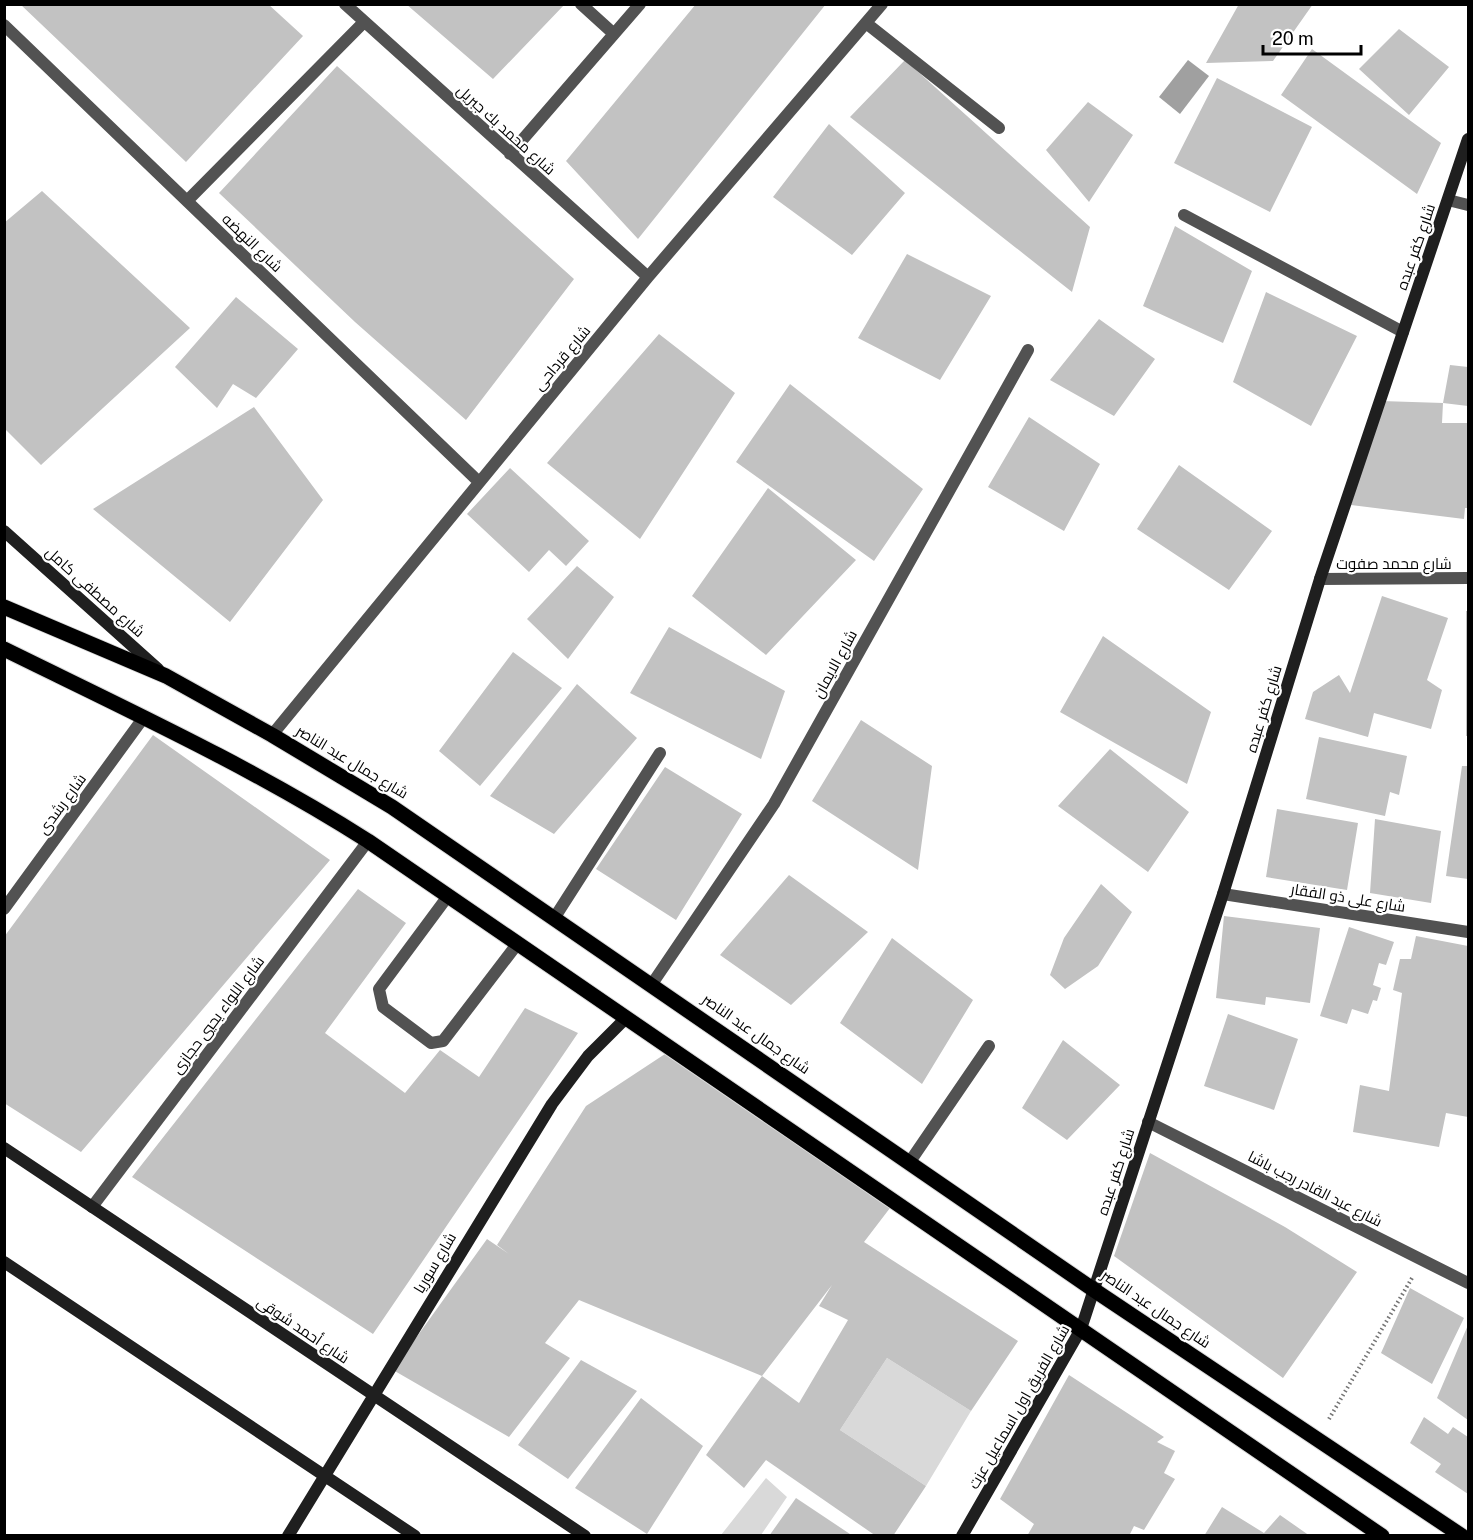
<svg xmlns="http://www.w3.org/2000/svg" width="1473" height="1540" viewBox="0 0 1473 1540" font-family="'Public Sans',Cairo,sans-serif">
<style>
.green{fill:#d9d9d9}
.water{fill:#a0a0a0}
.building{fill:#c2c2c2}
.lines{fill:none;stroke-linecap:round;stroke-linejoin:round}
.primary-casing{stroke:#dbdbdb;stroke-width:17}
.path{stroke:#747474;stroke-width:4;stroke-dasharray:1.5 3;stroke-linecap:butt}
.lane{stroke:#525252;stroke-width:12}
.street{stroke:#525252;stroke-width:12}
.secondary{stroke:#1f1f1f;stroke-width:12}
.primary{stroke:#000;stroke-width:15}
.labels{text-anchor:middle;stroke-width:4.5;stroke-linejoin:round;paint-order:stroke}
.street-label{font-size:15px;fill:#000;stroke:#fff}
</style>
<rect width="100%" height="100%" fill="#fff"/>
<!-- green -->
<path class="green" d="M887 1358 971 1411 926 1486 840 1430Z
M766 1478 787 1497 761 1535H721Z"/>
<!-- water -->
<path class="water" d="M1188 60 1209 76 1180 114 1159 97Z"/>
<!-- building -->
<path class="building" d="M20 4H268L303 36 186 162Z
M406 4H565L493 79Z
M696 4H826L638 239 566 161Z
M1239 4H1313L1273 61 1206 63Z
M1399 29 1449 67 1409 115 1359 69Z
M1312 49 1441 143 1417 194 1281 95Z
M905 60 1090 227 1072 292 850 117Z
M337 66 574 279 466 420 355 322 219 193Z
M1217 78 1312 127 1270 212 1174 163Z
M1088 102 1133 135 1089 202 1046 150Z
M829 124 905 193 852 255 773 197Z
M42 191 190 328 41 465 4 428V223Z
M1175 226 1252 271 1223 343 1143 306Z
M907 254 991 296 940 380 858 338Z
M1266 292 1357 336 1311 426 1233 382Z
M236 297 298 349 256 398 233 384 217 408 175 367Z
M1099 319 1155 359 1114 416 1050 380Z
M659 334 735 393 640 539 547 463Z
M1450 365 1468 367V406L1443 403Z
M790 384 923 489 874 561 736 462Z
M1381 401 1443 403 1442 423H1468V508H1465L1464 519 1351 505Z
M254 407 323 500 230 622 93 509Z
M1029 417 1100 464 1064 531 988 487Z
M1179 465 1272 531 1229 590 1137 529Z
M510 468 589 541 566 566 549 550 529 572 467 514Z
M768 488 856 560 766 655 692 596Z
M577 566 614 597 568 659 527 619Z
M1382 596 1448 618 1427 680 1442 690 1431 729 1374 713 1368 737 1305 719 1313 692 1339 675 1350 693Z
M1466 611H1468V736H1466Z
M669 627 785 691 761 759 630 693Z
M1103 636 1211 712 1187 784 1060 712Z
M513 652 562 688 480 786 439 751Z
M577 684 637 738 554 834 490 796Z
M861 720 932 766 918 870 812 801Z
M153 735 330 860 81 1152 4 1103V937Z
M1319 737 1407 756 1399 795 1390 792 1385 816 1306 799Z
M1110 749 1189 812 1148 872 1058 806Z
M1462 766H1468V879L1446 876Z
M665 767 742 814 676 920 596 869Z
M1277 809 1358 823 1347 890 1266 877Z
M1375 819 1441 831 1431 903 1370 893Z
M789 875 868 932 791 1005 720 955Z
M1101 884 1132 912 1098 966 1065 989 1050 975 1064 938Z
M358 889 406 923 325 1033 405 1093 440 1050 479 1077 525 1008 578 1033 373 1334 132 1177Z
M1224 916 1320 928 1310 1003 1266 997 1265 1005 1216 998Z
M1349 927 1394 942 1386 965 1379 963 1373 985 1381 988 1377 1001 1373 1000 1368 1014 1352 1009 1347 1024 1320 1016Z
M1416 936 1468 946V1117L1446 1113 1439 1147 1353 1132 1360 1085 1389 1091 1402 993 1393 990 1400 959H1411Z
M892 938 973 1000 922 1084 840 1023Z
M1228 1014 1298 1039 1274 1110 1204 1086Z
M1063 1040 1120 1085 1067 1140 1022 1108Z
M665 1054 890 1208 864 1242 1018 1341 971 1411 887 1358 840 1430 926 1486 893 1536H876L766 1460 744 1488 706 1455 762 1376 799 1403 848 1320 819 1306 832 1285 762 1376 579 1300 545 1343 570 1358 509 1437 393 1370 487 1239 509 1254 497 1245 586 1106Z
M1150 1153 1285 1227 1357 1272 1283 1378 1114 1256Z
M1410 1288 1464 1318 1432 1384 1381 1353Z
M1468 1325V1420L1437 1398Z
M581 1360 637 1391 568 1479 518 1445Z
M1069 1375 1164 1437 1157 1442 1175 1451 1164 1473 1175 1479 1144 1530 1134 1526 1129 1536H1027L1034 1524 1000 1499Z
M641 1398 703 1446 647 1534 575 1488Z
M1424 1417 1448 1434 1453 1427 1468 1437V1494L1435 1472 1441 1464 1410 1443Z
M796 1498 853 1536H769Z
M1222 1507 1264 1533 1280 1515 1310 1536H1204Z"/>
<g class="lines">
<!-- primary casing -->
<g class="primary-casing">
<path id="primary" d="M4 607 166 676 272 735 392 807 1094 1290 1462 1536
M4 649C128 710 252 767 368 841L1382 1536"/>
</g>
<!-- path -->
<path class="path" d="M1329 1419 1412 1278"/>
<!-- lane -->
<path class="lane" d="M448 896 379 989 383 1007 431 1043 443 1041 518 943
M555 917 660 753
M909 1163 989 1046"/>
<!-- street -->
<path class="street" d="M345 4 648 277
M581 4 614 34
M866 23 999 128
M4 25 479 482
M510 154 640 4
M1448 200 1468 205
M187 201 364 22
M1184 215 1403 332
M1320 579 1468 578
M272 735 648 277 882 4
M1223 894 1468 932
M4 909 144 717
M652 984 774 804 1028 350
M1148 1122 1468 1283
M92 1207 368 841"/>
<!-- secondary -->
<path class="secondary" d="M4 531 158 669
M4 1148 585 1536
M4 1262 415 1536
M288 1536 552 1104 588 1056 626 1018
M962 1536 1081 1329 1223 894 1320 579 1468 139"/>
<!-- primary -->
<use href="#primary" class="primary"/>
</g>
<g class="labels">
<!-- street labels -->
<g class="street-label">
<text transform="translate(506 130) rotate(42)" y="5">شارع محمد بك جبريل</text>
<text transform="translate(252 243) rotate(44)" y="5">شارع النهضه</text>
<text transform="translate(1416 247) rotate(-71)" y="5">شارع كفر عبده</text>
<text transform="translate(562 358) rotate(-50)" y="5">شارع قرداحى</text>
<text x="1394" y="569">شارع محمد صفوت</text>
<text transform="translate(95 592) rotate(42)" y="5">شارع مصطفى كامل</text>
<text transform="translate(835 664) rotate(-61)" y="5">شارع الايمان</text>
<text transform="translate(1264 709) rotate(-73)" y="5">شارع كفر عبده</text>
<text transform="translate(352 762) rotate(31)" y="5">شارع جمال عبد الناصر</text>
<text transform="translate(62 804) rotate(-54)" y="5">شارع رشدى</text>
<text transform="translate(1348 898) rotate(9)" y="5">شارع على ذو الفقار</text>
<text transform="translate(218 1015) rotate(-53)" y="5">شارع اللواء يحيي حجازى</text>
<text transform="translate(756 1034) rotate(35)" y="5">شارع جمال عبد الناصر</text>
<text transform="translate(1116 1172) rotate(-72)" y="5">شارع كفر عبده</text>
<text transform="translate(1315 1189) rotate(27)" y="5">شارع عبد القادر رجب باشا</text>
<text transform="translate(435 1263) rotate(-59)" y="5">شارع سوريا</text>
<text transform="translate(1156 1309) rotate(34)" y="5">شارع جمال عبد الناصر</text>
<text transform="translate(303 1330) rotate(34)" y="5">شارع أحمد شوقى</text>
<text transform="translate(1019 1407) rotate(-60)" y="5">شارع الفريق اول اسماعيل عزت</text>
</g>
</g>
<!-- border -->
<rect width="1473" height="1540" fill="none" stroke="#000000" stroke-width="12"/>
<!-- scale -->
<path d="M1263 45v9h98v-9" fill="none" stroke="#000000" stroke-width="3"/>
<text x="1272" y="45" font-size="18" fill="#000000" stroke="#ffffff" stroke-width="4.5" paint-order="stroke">20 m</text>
</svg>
